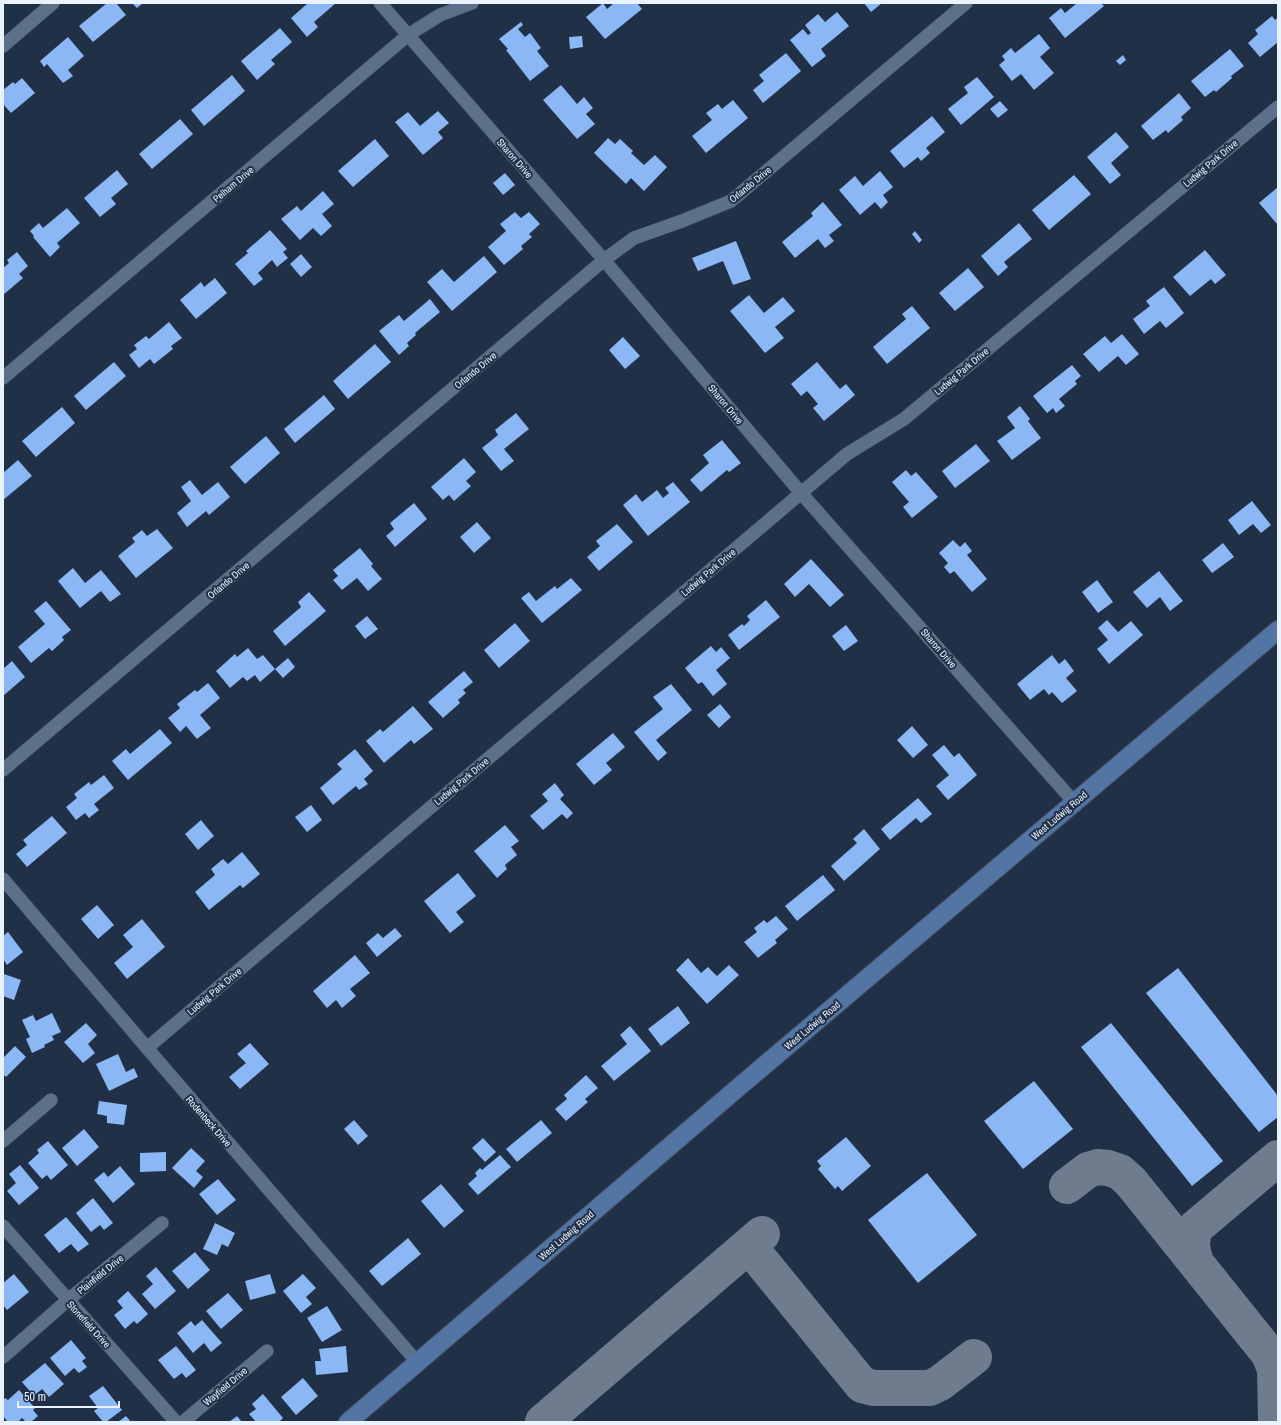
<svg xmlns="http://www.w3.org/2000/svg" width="1281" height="1425" viewBox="0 0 1281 1425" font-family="'Archivo Narrow',sans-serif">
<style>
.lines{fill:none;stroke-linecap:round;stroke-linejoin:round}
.taxiway{stroke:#6e7c8e;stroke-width:36}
.building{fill:#8bb7f5}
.minor-casing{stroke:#3f4c5e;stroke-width:14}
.secondary-casing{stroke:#3f4c5e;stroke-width:20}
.minor{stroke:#5d7089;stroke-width:13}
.secondary{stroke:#5275a3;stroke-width:18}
.labels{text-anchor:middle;stroke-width:4;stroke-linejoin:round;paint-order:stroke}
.street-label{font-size:10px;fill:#eaf2fe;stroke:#203047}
</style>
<rect width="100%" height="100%" fill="#203047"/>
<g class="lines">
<!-- taxiway -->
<path class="taxiway" d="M1067 1186 1088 1170 1098 1167 1108 1168 1120 1172 1131 1182 1269 1354 1275 1369 1276 1422
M749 1246 862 1385 874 1388H930L940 1383 974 1357
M1196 1262C1191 1249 1191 1241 1195 1228L1278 1158
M543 1422 762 1234"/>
</g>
<!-- building -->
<path class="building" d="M107 3H116L126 15 93 42 79 26Z
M132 3H143L137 8Z
M308 3H336L314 22 318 27 307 37 291 18Z
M603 3 607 9 614 3H637L642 9 605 39 586 17Z
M864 3H882L871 12Z
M1077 3H1101L1104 6 1065 38 1049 18 1061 8 1065 13Z
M837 12 849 26 821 49 826 56 812 67 790 40 803 29 808 35 811 33 805 25 818 14 825 22Z
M1272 16 1275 20 1278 17V42L1260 57 1248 43 1258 34 1255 30Z
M521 22 523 25 518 29 525 37 530 33 541 48 537 51 549 66 530 81 506 50 508 49 499 39Z
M280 28 292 42 271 60 275 64 257 80 241 61Z
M1039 34 1050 48 1040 57 1054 73 1034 90 1021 74 1012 81 999 65 1005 60 1002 56 1011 48 1015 53Z
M582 36 583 47 570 49 569 37Z
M68 37 84 56 68 70 73 76 63 83 47 64 44 67 40 61Z
M1230 49 1244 66 1231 76 1232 78 1216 92 1214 90 1205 97 1191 81Z
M786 53 801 71 763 103 753 90 764 81 759 75Z
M1123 55 1126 60 1120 65 1116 61Z
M232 75 245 91 204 126 191 110Z
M977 77 994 97 961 125 948 109 968 93 964 87Z
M22 78 35 93 11 113 3 104V90L13 82 15 84Z
M561 85 577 104 584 97 593 108 586 114 595 124 577 139 543 100Z
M1179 93 1191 108 1181 117 1183 120 1168 133 1166 130 1153 140 1141 126Z
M733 100 748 118 706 153 692 136 712 120 706 113 718 104 722 109Z
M1000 101 1008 110 998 118 990 109Z
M438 111 449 123 438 132 443 138 423 155 395 122 408 112 420 126Z
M932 116 945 132 926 148 930 153 921 161 918 157 904 168 890 151Z
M180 119 193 134 152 169 139 154Z
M1116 132 1129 147 1111 163 1121 175 1110 184 1087 157Z
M608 138 615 144 620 139 633 151 631 153 644 165 655 155 667 167 644 191 631 178 626 184 594 153Z
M375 139 389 156 353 187 338 171Z
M117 170 128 184 111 198 116 204 100 217 84 198Z
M880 171 893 187 883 195 888 202 881 209 875 202 860 215 839 190 855 176 863 186Z
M505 173 515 185 503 195 493 183Z
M1074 175 1091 194 1049 230 1032 210Z
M1278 187V225L1259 203Z
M323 191 334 204 322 214 332 226 321 236 313 228 300 240 281 219 297 206 301 211Z
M823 202 842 225 829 235 834 241 825 248 818 239 795 258 782 242 813 216 811 213Z
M67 208 80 223 57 243 60 247 50 257 33 237 34 236 30 231 39 223 43 228Z
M515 212 521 218 529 212 540 224 529 234 532 237 521 246 523 249 504 265 488 247 506 231 500 224Z
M1019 223 1032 239 1004 262 1008 267 998 276 981 256Z
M270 230 287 249 283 252 288 258 277 267 272 260 258 273 263 279 254 286 235 264 248 253 246 251Z
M915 231 922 240 919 243 912 234Z
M736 241 751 279 733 285 723 261 698 271 692 258Z
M1205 250 1226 275 1215 284 1211 279 1190 296 1173 277Z
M17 252 28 266 19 274 23 278 3 295V268L9 263 7 260Z
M301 254 312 267 301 277 290 264Z
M484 256 497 272 452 311 427 282 442 269 454 282Z
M968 268 984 287 955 311 939 293Z
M215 278 227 293 196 319 180 300 201 282 204 287Z
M1164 287 1184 313 1166 328 1160 321 1144 334 1133 319 1150 306 1146 301Z
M749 295 764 313 783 297 795 311 775 327 784 338 765 353 730 311Z
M430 299 440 312 415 333 416 335 407 343 409 346 399 355 379 331 399 315 404 321Z
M912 306 930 328 887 364 873 347 906 319 902 314Z
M169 322 182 338 171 346 173 349 154 364 150 359 139 368 129 355 137 349 134 345 146 336 149 339Z
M1122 334 1139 354 1126 365 1118 356 1099 372 1083 354 1105 336 1111 343Z
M623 337 640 356 625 369 609 350Z
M375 344 391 362 348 399 333 381Z
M114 362 126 376 86 410 74 396Z
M817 362 840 389 846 384 855 395 824 421 813 408 818 404 807 391 801 396 791 384Z
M1072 365 1081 376 1075 381 1077 384 1059 399 1065 406 1056 413 1053 408 1047 413 1033 396Z
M324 395 335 409 295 443 284 429Z
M1020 406 1030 419 1028 421 1041 438 1012 460 997 441 1015 428 1007 417Z
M62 407 75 423 36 457 22 441Z
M516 413 529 429 504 449 514 461 501 471 482 448 498 435 495 430Z
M266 436 280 453 245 484 230 467Z
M722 440 741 463 729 472 727 470 701 492 690 480 709 463 703 455Z
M976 444 990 461 955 488 942 471Z
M464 458 476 472 466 481 471 486 454 501 449 495 443 500 431 487Z
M18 460 32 476 3 500V473Z
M906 470 911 476 916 472 938 497 912 518 903 507 909 502 892 482Z
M190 480 202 495 218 482 230 497 209 515 206 511 187 527 177 513 191 501 181 487Z
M673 482 690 502 648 536 623 505 636 494 642 502 657 490 663 498 669 493 665 488Z
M1252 501 1271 525 1261 533 1253 524 1239 535 1228 520Z
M414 503 427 519 395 547 386 536 394 529 390 523Z
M477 522 491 538 474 553 460 537Z
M617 524 633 542 599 571 587 557 600 546 596 541Z
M157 529 173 548 136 578 118 556 135 542 132 538 142 530 147 536Z
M953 540 960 547 965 542 972 551 967 555 987 579 972 592 954 571 950 574 944 567 948 563 939 553Z
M1223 543 1234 557 1212 573 1202 560Z
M360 548 373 564 371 566 382 579 368 591 357 578 342 590 333 580 338 576 333 570Z
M811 559 844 595 830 607 809 584 795 597 784 584Z
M73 568 85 583 101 570 121 594 110 602 101 591 80 608 58 581Z
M1159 571 1183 601 1170 611 1160 597 1147 608 1133 592Z
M571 578 582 590 542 623 521 598 529 592 536 601 555 586 557 589Z
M1097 580 1113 602 1098 613 1082 592Z
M309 592 326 611 285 646 273 631 301 607 298 602Z
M766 600 780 617 739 650 728 635 742 624 744 626 750 620 747 616Z
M46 601 71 630 62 637 64 640 52 651 49 648 31 663 18 647 45 624 34 611Z
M367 616 378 629 365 639 355 626Z
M1107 620 1118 632 1131 621 1143 635 1109 664 1097 649 1108 640 1098 628Z
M515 623 530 641 499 668 484 650Z
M846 625 858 641 844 651 832 636Z
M711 646 716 652 721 647 730 658 716 670 727 684 713 696 702 682 698 684 685 668Z
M248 648 257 659 263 655 275 669 260 682 255 675 247 681 243 677 230 688 216 671 235 654 237 657Z
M1052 655 1059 664 1065 659 1074 671 1066 678 1077 691 1062 703 1052 692 1049 695 1044 689 1030 700 1017 684Z
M288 658 295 667 283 678 275 669Z
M12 661 25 677 3 696V669Z
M464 671 473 682 463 690 466 693 458 700 460 703 443 718 428 702Z
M208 683 220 698 200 715 211 728 197 739 186 726 180 732 168 718 180 708 177 704 195 690 197 692Z
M671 684 692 710 656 740 667 753 658 761 634 732 663 709 653 697Z
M720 704 731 717 719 728 707 715Z
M413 706 433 729 414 744 411 740 384 763 366 741 380 729 383 732Z
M912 726 928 745 913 758 897 740Z
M160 729 172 743 128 780 112 761 126 749 130 754Z
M613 733 625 747 606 763 612 770 594 785 576 764Z
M944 745 954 757 959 753 977 775 948 800 936 786 949 775 932 755Z
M355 749 373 771 364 779 368 784 359 790 356 786 333 805 320 788 342 769 337 764Z
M104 775 114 788 94 804 99 810 89 818 85 813 76 820 66 807 77 798 74 794 89 782 91 785Z
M555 783 564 795 560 799 573 813 567 819 562 814 543 830 530 816 548 801 542 794Z
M918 798 932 814 921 823 916 818 890 840 881 829Z
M311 805 322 820 307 832 295 817Z
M52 816 67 833 27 867 16 854 27 845 23 840Z
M201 820 214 836 198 850 185 834Z
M505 825 519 841 511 847 517 855 505 865 507 869 497 878 474 851Z
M864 829 880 849 844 881 831 866 857 843 853 839Z
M242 852 260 874 243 888 240 885 209 910 195 892 215 875 211 869 223 859 228 864Z
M458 873 476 896 456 912 464 922 450 933 424 901Z
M823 875 835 890 797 921 785 906Z
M97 905 114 925 98 939 81 919Z
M776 916 788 929 775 940 777 943 758 958 744 942 757 932 754 928 764 920 767 923Z
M142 919 165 947 127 979 114 963 133 947 123 935Z
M395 928 402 936 377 957 366 943 378 933 383 938Z
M8 932 23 952 7 965 3 959V936Z
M355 955 370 973 350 989 356 996 342 1008 336 1000 327 1008 313 991Z
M688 958 701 973 708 967 717 976 729 965 739 975 707 1004 676 970Z
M1178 968 1278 1096V1117L1259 1132 1146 993Z
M4 974 21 980 14 1000 3 996Z
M678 1006 690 1023 661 1046 648 1029Z
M52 1013 61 1032 52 1036 54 1040 44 1045 45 1047 32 1053 26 1039 30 1037 22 1020 33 1015 36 1021Z
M86 1023 97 1035 88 1044 95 1053 83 1063 64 1042Z
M1111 1023 1223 1161 1192 1186 1081 1047Z
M630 1026 651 1051 614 1081 601 1066 627 1044 620 1035Z
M250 1043 269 1064 240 1089 229 1077 246 1063 237 1054Z
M15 1046 26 1057 6 1077 3 1074V1058Z
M118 1054 126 1072 134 1068 138 1077 109 1091 96 1064Z
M586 1075 598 1088 585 1099 588 1102 566 1121 555 1109 567 1099 564 1095Z
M1034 1081 1073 1129 1023 1169 984 1121Z
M99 1101 127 1105 124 1125 107 1123V1116L97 1114Z
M354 1120 368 1136 358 1145 344 1129Z
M541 1120 552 1133 517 1162 506 1149Z
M84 1129 99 1147 77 1166 62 1148Z
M846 1137 871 1166 842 1191 838 1186 835 1189 818 1169 821 1166 817 1161Z
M483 1138 496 1152 485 1162 472 1148Z
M48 1141 68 1165 51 1180 47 1175 42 1179 28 1163 39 1153 37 1150Z
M191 1148 205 1161 196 1171 203 1177 194 1188 172 1168Z
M166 1152V1171L140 1172V1153Z
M500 1155 511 1167 478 1195 468 1184 477 1176 475 1173 480 1168 482 1170Z
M20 1165 39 1188 19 1205 7 1191 16 1183 9 1174Z
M120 1166 135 1184 113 1203 94 1180 104 1172 108 1177Z
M927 1173 977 1235 918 1283 868 1220Z
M218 1179 236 1200 217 1215 199 1194Z
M441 1184 464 1211 444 1228 421 1201Z
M93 1198 113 1223 104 1230 100 1225 91 1232 76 1213Z
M66 1217 89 1244 78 1252 71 1244 59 1253 44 1235Z
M215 1223 235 1233 228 1247 222 1244 217 1255 203 1249Z
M408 1238 421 1254 382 1286 369 1271Z
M195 1252 210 1270 188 1289 172 1271Z
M156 1267 176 1291 155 1309 142 1294 153 1284 146 1276Z
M14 1274 29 1292 7 1310 3 1305V1283Z
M270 1274 276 1293 250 1300 245 1281Z
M303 1274 316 1288 306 1297 312 1304 301 1313 283 1291Z
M128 1291 148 1314 137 1324 134 1321 125 1329 114 1315 123 1308 117 1301Z
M228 1293 243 1310 221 1329 206 1311Z
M327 1306 342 1330 322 1342 307 1318Z
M202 1320 222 1343 211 1352 204 1343 193 1353 177 1333 191 1321 195 1326Z
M71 1340 86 1358 82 1361 87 1367 79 1373 74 1368 65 1376 50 1358Z
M176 1346 196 1370 186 1378 182 1373 174 1379 158 1360Z
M346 1346 348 1372 316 1375 315 1361H321L319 1349Z
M45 1363 64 1384 49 1397 42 1389 34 1396 22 1382Z
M303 1378 318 1396 296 1415 281 1397Z
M103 1386 122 1410 106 1422H103L94 1411 98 1408 89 1396Z
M19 1390 35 1408 33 1410 38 1416 31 1422H26L22 1418 18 1422H8L3 1416V1400L5 1398 8 1400Z
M263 1394 283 1418 279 1422H256L249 1414 256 1409 252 1404Z
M126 1416 131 1422H118Z
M237 1416 242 1422H229Z"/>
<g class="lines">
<!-- minor casing -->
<g class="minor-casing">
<path id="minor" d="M380 3 604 260 801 493 1074 802
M3 46 53 3
M3 378 408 35 440 15 472 3
M3 770 604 260 634 238 682 221 731 201 966 3
M3 879 147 1048 417 1362
M147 1048 847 454 904 419 1278 107
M3 1141 51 1100
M3 1226 176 1422
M3 1357 68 1300 162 1223
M183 1422 267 1351"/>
</g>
<!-- secondary casing -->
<g class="secondary-casing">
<path id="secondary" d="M348 1422 740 1086 1278 630"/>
</g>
<!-- minor -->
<use href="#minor" class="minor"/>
<!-- secondary -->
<use href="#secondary" class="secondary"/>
</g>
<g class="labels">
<!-- street labels -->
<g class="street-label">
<text transform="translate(515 158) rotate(49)" y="4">Sharon Drive</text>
<text transform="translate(1210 163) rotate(-40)" y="4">Ludwig Park Drive</text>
<text transform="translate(233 184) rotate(-40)" y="4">Pelham Drive</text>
<text transform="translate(750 184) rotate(-39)" y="4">Orlando Drive</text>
<text transform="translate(475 370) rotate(-40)" y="4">Orlando Drive</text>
<text transform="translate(961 371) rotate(-40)" y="4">Ludwig Park Drive</text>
<text transform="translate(726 404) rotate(50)" y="4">Sharon Drive</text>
<text transform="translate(708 572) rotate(-40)" y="4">Ludwig Park Drive</text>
<text transform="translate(228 580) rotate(-40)" y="4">Orlando Drive</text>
<text transform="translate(939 648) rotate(49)" y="4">Sharon Drive</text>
<text transform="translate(461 781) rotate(-40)" y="4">Ludwig Park Drive</text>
<text transform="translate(1059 815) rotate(-40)" y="4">West Ludwig Road</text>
<text transform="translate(214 991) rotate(-40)" y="4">Ludwig Park Drive</text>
<text transform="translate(812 1025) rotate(-40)" y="4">West Ludwig Road</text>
<text transform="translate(209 1121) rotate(49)" y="4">Rodenbeck Drive</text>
<text transform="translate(566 1235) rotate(-41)" y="4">West Ludwig Road</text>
<text transform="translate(100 1274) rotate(-39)" y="4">Plainfield Drive</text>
<text transform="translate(89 1324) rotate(48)" y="4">Stonefield Drive</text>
<text transform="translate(225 1386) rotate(-40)" y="4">Wayfield Drive</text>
</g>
</g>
<!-- border -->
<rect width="1281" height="1425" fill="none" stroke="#eaf2fe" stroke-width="8"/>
<!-- scale -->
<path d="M18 1401v6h101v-6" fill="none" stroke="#eaf2fe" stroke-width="2"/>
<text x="24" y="1401" font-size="12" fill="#eaf2fe" stroke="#203047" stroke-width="3" paint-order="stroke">50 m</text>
</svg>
